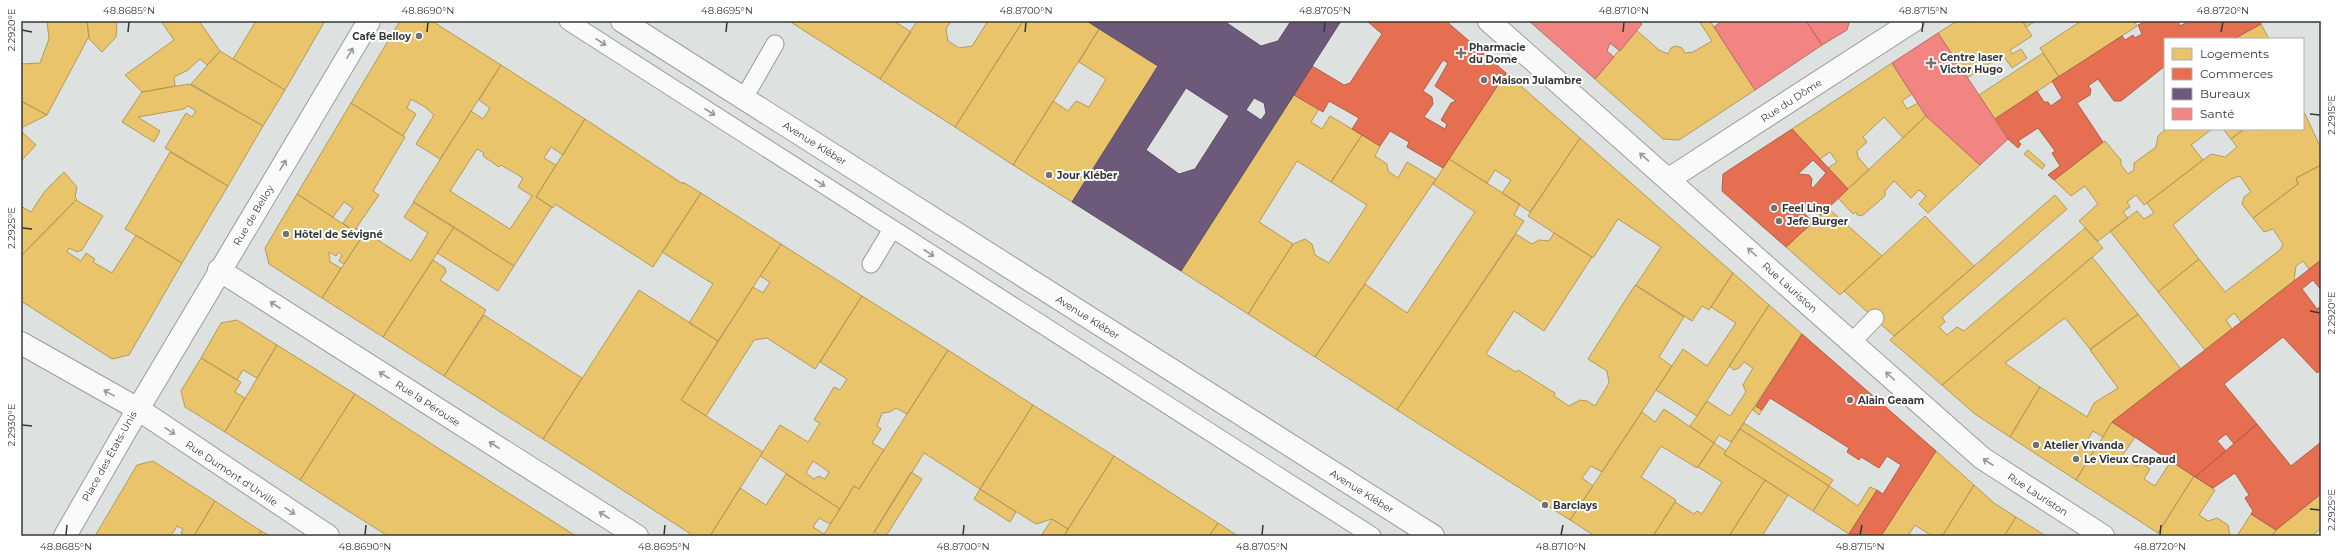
<svg xmlns="http://www.w3.org/2000/svg" width="2342" height="557" viewBox="0 0 2342 557" font-family="Montserrat,sans-serif">
<style>
.homes{fill:#e9c46a;stroke:#b39a5a;fill-rule:evenodd}
.shops{fill:#e76f51;stroke:#b25e49;fill-rule:evenodd}
.offices{fill:#6d597a;stroke:#5c4f65;fill-rule:evenodd}
.health{fill:#f28482;stroke:#b96d6b}
.lines{fill:none;stroke-linecap:round;stroke-linejoin:round}
.lane-casing{stroke:#9a9d9b;stroke-width:19}
.street-casing{stroke:#9a9d9b;stroke-width:24}
.secondary-casing{stroke:#9a9d9b;stroke-width:24}
.lane{stroke:#fafafa;stroke-width:17}
.street{stroke:#fafafa;stroke-width:22}
.secondary{stroke:#fafafa;stroke-width:22}
.oneway{stroke:#989998}
.ticks{fill:none;stroke:#353835;stroke-width:1.5}
.poi-dot{fill:#707370;stroke:#fff;stroke-width:1.5}
.labels{text-anchor:middle;stroke-width:4;stroke-linejoin:round;paint-order:stroke}
.poi-label{font-size:10px;font-weight:bold;fill:#353835;stroke:#fff;text-anchor:start}
.street-label{font-size:10px;fill:#353835;stroke:#fff}
.neatline{fill:none;stroke:#353835;stroke-width:1.5}
.ticks-label{font-size:10px;text-anchor:middle;fill:#353835}
</style>
<rect width="100%" height="100%" fill="#dde1df"/>
<!-- homes -->
<path class="homes" d="M47 21H87L89 36 47 115 21 101V64L40 63 49 39Z
M87 21H117L116 37 102 52 89 39Z
M161 21H199L220 51 207 65 200 59 188 70 174 77 175 86 142 92 125 75 174 40Z
M256 21H325L285 90 233 59Z
M400 21H432L501 65 440 159 416 144 434 115 425 107 411 99 407 108 416 114 403 136 351 103Z
M789 21H894L911 32 880 79Z
M917 21H951L946 29 948 41 959 48 972 46 988 21H1023L955 127 880 79Z
M1023 21H1087L1099 29 1013 165 955 127Z
M1699 21H1710L1755 90 1679 140 1663 139 1595 79 1636 30 1659 50 1668 54 1671 48 1676 46 1682 48 1685 53 1693 52 1712 41Z
M1957 21H2022L2032 36 2010 50 2012 54 2021 49 2027 58 2012 68 2003 55 1967 78 1938 33Z
M2022 21H2036L2026 27Z
M2081 21H2134L2137 26 2059 77 2040 48Z
M2261 24 2269 39H2234L2236 37Z
M1099 29 1158 66 1072 202 1013 165 1053 101 1068 111 1076 101 1089 107 1106 79 1079 62Z
M220 51 285 90 263 126 191 84Z
M2043 53 2059 77 1995 119 1979 95Z
M1892 63 1912 94 1902 101 1907 109 1918 103 1926 116 1903 138 1884 117 1863 137 1867 142 1857 151 1858 157 1869 170 1848 189 1828 168 1837 162 1830 152 1820 159 1792 129Z
M501 65 585 119 563 155 551 147 544 158 556 165 536 197 552 207 514 266 413 202 471 111 483 119 490 108 479 100ZM477 149 484 153 483 156 499 167 501 165 523 178 518 187 532 196 510 229 450 191Z
M1506 73 1580 138 1530 212 1502 193 1511 180 1495 170 1487 183 1449 159Z
M189 84 263 126 228 186 165 148 186 113 192 117 196 111 188 106 184 109 138 117 160 131 154 142 122 122 142 92Z
M1294 95 1319 109 1311 122 1322 129 1330 116 1362 135 1331 182 1297 161 1259 222 1293 244 1248 314 1181 271Z
M21 101 47 115 21 128Z
M351 103 405 137 373 191 379 195 354 231 343 223 353 208 344 202 333 217 297 194Z
M2303 110 2321 148V165L2296 178 2298 184 2253 218 2242 204 2244 197 2251 192 2240 176 2231 179 2212 193 2173 225 2199 259 2158 292 2110 231 2137 211 2144 219 2154 213 2147 203 2211 154 2225 157 2237 147 2231 139 2244 129H2303Z
M1926 116 1980 165 1928 213 1919 204 1926 196 1919 190 1911 198 1894 181 1885 191V196L1863 215 1858 216 1856 212 1853 214 1838 198Z
M585 119 683 184V182L701 193 653 267 555 204 553 208 536 197Z
M2166 129H2212L2191 145 2203 160 2144 205 2136 195 2127 202 2130 207 2123 212 2128 218 2098 241 2079 221 2098 204 2085 186 2071 196 2054 180 2105 141 2121 160V165L2128 174 2134 170V163L2156 147 2158 136Z
M2223 129H2244L2231 139Z
M21 131 36 145 21 161Z
M1362 135 1380 146 1375 156 1387 164 1388 171 1398 178 1407 162 1436 179 1315 357 1248 314 1293 244 1305 239 1312 244 1315 255 1329 263 1367 205 1331 182Z
M1580 138 1733 273 1709 310 1702 306 1692 321 1636 285 1661 247 1618 219 1593 258 1528 216Z
M2028 150 2045 165 2042 169 2024 154Z
M170 152 228 186 182 263 125 229Z
M1449 159 1520 204 1514 215 1524 221 1397 410 1315 357 1365 284 1407 313 1475 212 1433 184Z
M2321 165V260L2309 269 2303 261 2296 266 2294 281 2241 322 2234 313 2226 320 2232 329 2205 350 2158 292 2199 259 2225 292 2280 250 2283 244 2273 229 2264 232 2253 218 2298 184 2296 178Z
M64 172 77 187 75 197 77 199 21 256V206L31 212 45 191Z
M701 193 781 244 718 341 689 323 713 284 662 252Z
M297 194 354 231 356 228 364 234 344 264 339 261 342 255 339 252 336 256 329 252 330 262 341 268 322 298 269 264 265 248Z
M2055 195 2067 209 1942 317 1945 322 1939 327 1947 335 1957 327 1964 331 2085 228 2103 248 1942 385 1890 340Z
M76 200 103 216 82 250 77 252 69 248 67 252 81 261 86 253 95 259 93 262 112 273 136 235 182 263 129 355 112 359 21 301V256Z
M414 202 454 227 383 337 322 298 365 232 411 261 428 233 404 217Z
M1828 208 1882 256 1840 295 1786 247Z
M1925 216 1974 266 1894 336 1844 291Z
M454 227 514 266 498 291 437 253Z
M1554 233 1592 257 1544 331 1514 311 1486 354 1516 372 1518 370 1555 393 1554 396 1569 406 1580 400 1587 401 1595 406 1609 383 1607 371 1588 359 1635 285 1684 317 1659 357 1672 366 1602 472 1591 466 1582 478 1593 486 1570 520 1397 410 1516 234 1532 244 1539 240 1549 241Z
M781 244 862 296 815 369 767 338 754 340 706 416 681 400 753 287 763 293 770 282 760 276Z
M2092 257 2138 314 2090 349 2065 318 2005 363 2040 387 2010 437 1975 414 1942 385Z
M433 260 445 268 446 272 440 280 486 310 444 376 383 337Z
M1733 273 1769 305 1697 416 1656 390 1683 349 1707 366 1736 323 1711 307Z
M639 290 718 341 681 400 763 452 710 536H694L543 439Z
M862 296 948 350 907 414 896 408 890 412 882 413 877 426 881 429 872 443 884 450 859 489 854 486 840 509 760 456 780 425 808 442 820 423 814 420 834 387 840 390 847 379 820 362ZM813 461 829 472 825 479 819 476 814 479 806 473Z
M1769 305 1802 334 1731 442 1719 435 1714 443 1690 426 1707 401 1730 416 1746 392 1743 385 1753 368 1744 362 1739 368 1734 370 1729 366Z
M2138 314 2181 369 2112 422 2103 437 2093 431 2088 439 2097 445 2076 480 2010 437 2040 387 2087 417 2094 403 2118 388 2090 350Z
M484 315 582 378 543 439 444 376Z
M237 320 277 345 257 378 243 370 237 380 201 358 221 323Z
M277 345 355 394 300 480 225 432Z
M948 350 1033 405 980 489 924 453 872 536H823L854 486 859 489Z
M201 358 241 382 235 392 245 398 225 432 185 407 181 391Z
M355 394 444 452 576 536H388L334 502 300 480Z
M1033 405 1114 456 1068 529 1052 519 1036 524 980 489Z
M1756 406 1762 410 1759 415 1753 410Z
M1664 409 1714 443 1697 468 1661 446 1641 477 1676 500 1653 536H1595L1570 520 1642 412 1655 422Z
M2112 422 2135 437 2120 459H2126L2136 466 2143 464 2150 469 2144 479 2155 486 2171 461 2194 476 2158 533 2076 480Z
M1744 423 1833 480 1829 486 1740 429Z
M1740 429 1829 486 1813 511 1724 454Z
M1714 443 1726 451 1724 454 1765 480 1729 536H1653L1675 502 1694 514 1697 511 1702 514 1722 482 1698 467Z
M1936 451 1974 485 1943 535 1932 536 1915 525 1909 534 1912 536H1881Z
M1114 456 1218 523 1209 536H1064Z
M153 461 215 501 194 536H187L181 533 183 529 177 526 171 536H95L137 465Z
M911 472 922 479 886 536H882L874 532Z
M786 474 840 509 830 524 819 518 813 527 824 534 823 536H710L740 488 766 505Z
M2194 476 2215 490 2199 515 2208 521 2217 518 2228 525 2230 536H2163L2158 533Z
M1765 480 1788 495 1762 536H1729Z
M1974 485 1994 503 2016 517 2004 536H1944L1943 535Z
M1829 486 1858 506 1870 487 1877 490 1849 534 1813 511Z
M980 489 1016 512 1010 522 974 499Z
M2320 494 2321 528 2312 536H2272L2276 530Z
M215 501 261 531 258 536H194Z
M2251 514 2276 530 2272 536H2237Z
M2016 517 2046 536H2004Z
M1052 519 1068 529 1064 536H1041Z
M1218 523 1238 536H1209Z
M261 531 270 536H258Z"/>
<!-- shops -->
<path class="shops" d="M1367 21H1446L1506 73 1443 168 1407 147 1409 142 1390 131 1380 146 1352 129 1359 118 1329 101 1323 112 1294 95 1312 66 1344 85 1350 83 1382 34ZM1443 60 1448 63 1435 86 1456 101 1451 103 1441 120 1447 124 1445 129 1424 117 1433 104 1432 97 1423 91Z
M2147 21H2178L2180 26 2189 21H2260L2261 24 2234 39H2165V66L2121 101H2114L2098 79 2088 86 2091 89 2090 95 2077 103 2103 142 2054 180 2048 175 2060 166 2052 153 2055 151 2038 128 2018 141 2021 144 2018 148 2008 139 1995 119 2037 91 2044 102H2048L2051 106 2062 98 2052 81 2122 36 2125 40 2133 35 2135 38 2142 34 2138 25Z
M1792 129 1848 189 1821 215 1815 210 1811 213 1806 208 1803 212 1813 222 1786 247 1722 191 1723 174ZM1813 160 1826 173 1813 188 1811 186 1812 179 1809 175 1798 174Z
M2321 260V290L2313 280 2302 289 2317 309 2321 306V370L2317 373 2283 337 2224 384 2257 424 2234 444 2226 434 2217 441 2226 451 2195 477 2112 422Z
M1802 334 1936 451 1881 536 1849 534 1877 490 1883 494 1901 465 1887 456 1879 468 1861 457 1859 460 1847 452 1849 448 1770 398 1762 410 1756 406Z
M2257 424 2291 466 2321 442V494L2276 530 2251 514 2253 511 2245 498 2249 495 2235 473 2213 488 2195 477Z"/>
<!-- offices -->
<path class="offices" d="M1087 21H1224L1261 46 1278 41 1291 21H1341L1181 271 1072 202 1158 66ZM1186 88 1229 116 1195 169 1179 174 1146 150ZM1254 98 1264 103 1266 113 1261 120 1246 110Z"/>
<!-- health -->
<path class="health" d="M1529 21H1638L1642 24 1620 51 1610 43 1607 51 1614 57 1595 79Z
M1722 21H1806L1822 45 1755 90 1714 27Z
M1806 21H1848L1849 23 1847 30 1822 45Z
M1938 33 2008 139 1980 165 1926 116 1892 63Z"/>
<g class="lines">
<!-- lane casing -->
<g class="lane-casing">
<path id="lane" d="M568 21 1372 536
M744 98 775 44
M871 264 892 229
M1852 342 1875 318"/>
</g>
<!-- street casing -->
<g class="street-casing">
<path id="street" d="M1489 21 1982 458 2103 536
M1669 179 1913 21
M219 270 637 536
M21 343 138 409 65 536
M328 536 138 409 369 21"/>
</g>
<!-- secondary casing -->
<g class="secondary-casing">
<path id="secondary" d="M622 21 1433 536"/>
</g>
<!-- lane -->
<use href="#lane" class="lane"/>
<!-- street -->
<use href="#street" class="street"/>
<!-- secondary -->
<use href="#secondary" class="secondary"/>
</g>
<!-- one-way arrows -->
<defs><path id="oneway-shaft" d="M-6 0H5M1.5-3L5.5 0L1.5 3" fill="none" stroke-width="1.6" stroke-linecap="round" stroke-linejoin="round"/></defs>
<g class="oneway">
<use href="#oneway-shaft" transform="translate(601 42) rotate(33)"/>
<use href="#oneway-shaft" transform="translate(350 53) rotate(-59)"/>
<use href="#oneway-shaft" transform="translate(710 112) rotate(33)"/>
<use href="#oneway-shaft" transform="translate(1644 157) rotate(-139)"/>
<use href="#oneway-shaft" transform="translate(283 165) rotate(-59)"/>
<use href="#oneway-shaft" transform="translate(820 183) rotate(33)"/>
<use href="#oneway-shaft" transform="translate(1752 252) rotate(-138)"/>
<use href="#oneway-shaft" transform="translate(929 253) rotate(33)"/>
<use href="#oneway-shaft" transform="translate(275 305) rotate(-147)"/>
<use href="#oneway-shaft" transform="translate(384 375) rotate(-147)"/>
<use href="#oneway-shaft" transform="translate(1890 376) rotate(-138)"/>
<use href="#oneway-shaft" transform="translate(109 393) rotate(-151)"/>
<use href="#oneway-shaft" transform="translate(170 431) rotate(34)"/>
<use href="#oneway-shaft" transform="translate(494 445) rotate(-147)"/>
<use href="#oneway-shaft" transform="translate(1988 462) rotate(-147)"/>
<use href="#oneway-shaft" transform="translate(290 511) rotate(34)"/>
<use href="#oneway-shaft" transform="translate(604 515) rotate(-147)"/>
</g>
<!-- ticks -->
<path class="ticks" d="M22 30 32 32M128 32 129 22M427 32 428 22M726 32 727 22M1025 32 1026 22M1324 32 1325 22M1623 32 1624 22M1922 32 1923 22M2221 32 2223 22M2310 114 2320 115M22 228 32 229M2310 311 2320 313M22 425 32 426M2310 509 2320 510M66 535 67 525M365 535 366 525M664 535 665 525M963 535 964 525M1262 535 1263 525M1561 535 1563 525M1860 535 1862 525M2160 535 2161 525"/>
<!-- markers -->
<g class="poi-dot">
<circle cx="419" cy="36" r="4"/>
<path d="M1459 47h4v4h4v4h-4v4h-4v-4h-4v-4h4z"/>
<path d="M1929 57h4v4h4v4h-4v4h-4v-4h-4v-4h4z"/>
<circle cx="1484" cy="80" r="4"/>
<circle cx="1049" cy="175" r="4"/>
<circle cx="1774" cy="208" r="4"/>
<circle cx="1779" cy="221" r="4"/>
<circle cx="286" cy="234" r="4"/>
<circle cx="1850" cy="400" r="4"/>
<circle cx="2036" cy="445" r="4"/>
<circle cx="2076" cy="459" r="4"/>
<circle cx="1545" cy="505" r="4"/>
</g>
<g class="labels">
<!-- poi labels -->
<g class="poi-label">
<text x="411" y="40" text-anchor="end">Café Belloy</text>
<text x="1469" y="51">Pharmacie<tspan x="1469" dy="12">du Dome</tspan></text>
<text x="1940" y="61">Centre laser<tspan x="1940" dy="12">Victor Hugo</tspan></text>
<text x="1492" y="84">Maison Julambre</text>
<text x="1057" y="179">Jour Kléber</text>
<text x="1782" y="212">Feel Ling</text>
<text x="1787" y="225">Jefe Burger</text>
<text x="294" y="238">Hôtel de Sévigné</text>
<text x="1858" y="404">Alain Geaam</text>
<text x="2044" y="449">Atelier Vivanda</text>
<text x="2084" y="463">Le Vieux Crapaud</text>
<text x="1553" y="509">Barclays</text>
</g>
<!-- street labels -->
<g class="street-label">
<text transform="translate(1791 100) rotate(-33)" y="4">Rue du Dôme</text>
<text transform="translate(815 143) rotate(32)" y="4">Avenue Kléber</text>
<text transform="translate(253 215) rotate(-59)" y="4">Rue de Belloy</text>
<text transform="translate(1790 287) rotate(42)" y="4">Rue Lauriston</text>
<text transform="translate(1088 317) rotate(32)" y="4">Avenue Kléber</text>
<text transform="translate(428 403) rotate(33)" y="4">Rue la Pérouse</text>
<text transform="translate(109 456) rotate(-61)" y="4">Place des États-Unis</text>
<text transform="translate(232 473) rotate(34)" y="4">Rue Dumont d'Urville</text>
<text transform="translate(1362 491) rotate(32)" y="4">Avenue Kléber</text>
<text transform="translate(2038 494) rotate(33)" y="4">Rue Lauriston</text>
</g>
</g>
<!-- border -->
<rect width="2342" height="557" fill="none" stroke="#ffffff" stroke-width="44"/>
<!-- legend -->
<rect x="2164" y="38" width="140" height="92" fill="#ffffff" stroke="#aeafae"/>
<rect x="2172" y="48" width="20" height="12" fill="#e9c46a" stroke="#aeafae"/>
<text x="2200" y="58" font-size="12" fill="#353835">Logements</text>
<rect x="2172" y="68" width="20" height="12" fill="#e76f51" stroke="#aeafae"/>
<text x="2200" y="78" font-size="12" fill="#353835">Commerces</text>
<rect x="2172" y="88" width="20" height="12" fill="#6d597a" stroke="#aeafae"/>
<text x="2200" y="98" font-size="12" fill="#353835">Bureaux</text>
<rect x="2172" y="108" width="20" height="12" fill="#f28482" stroke="#aeafae"/>
<text x="2200" y="118" font-size="12" fill="#353835">Santé</text>
<rect x="22" y="22" width="2298" height="513" class="neatline"/>
<g class="ticks-label">
<text x="129" y="14">48.8685°N</text>
<text x="428" y="14">48.8690°N</text>
<text x="727" y="14">48.8695°N</text>
<text x="1026" y="14">48.8700°N</text>
<text x="1325" y="14">48.8705°N</text>
<text x="1624" y="14">48.8710°N</text>
<text x="1923" y="14">48.8715°N</text>
<text x="2223" y="14">48.8720°N</text>
<text transform="translate(11 30) rotate(-90)" y="4">2.2920°E</text>
<text transform="translate(2331 115) rotate(-90)" y="4">2.2915°E</text>
<text transform="translate(11 228) rotate(-90)" y="4">2.2925°E</text>
<text transform="translate(2331 313) rotate(-90)" y="4">2.2920°E</text>
<text transform="translate(11 425) rotate(-90)" y="4">2.2930°E</text>
<text transform="translate(2331 510) rotate(-90)" y="4">2.2925°E</text>
<text x="66" y="550">48.8685°N</text>
<text x="365" y="550">48.8690°N</text>
<text x="664" y="550">48.8695°N</text>
<text x="963" y="550">48.8700°N</text>
<text x="1262" y="550">48.8705°N</text>
<text x="1561" y="550">48.8710°N</text>
<text x="1860" y="550">48.8715°N</text>
<text x="2160" y="550">48.8720°N</text>
</g>
</svg>
